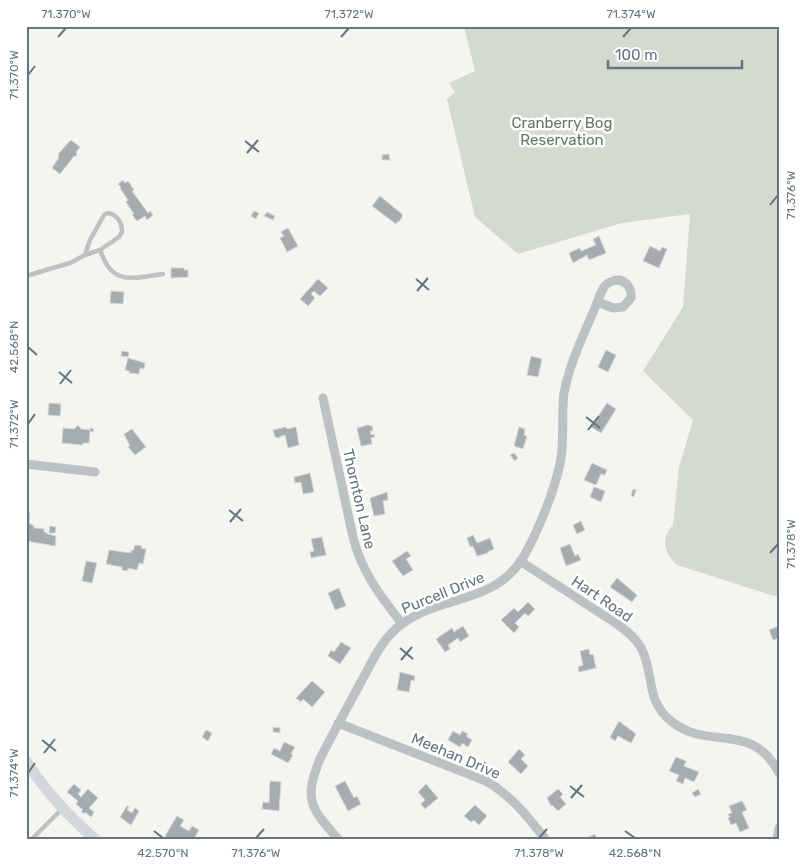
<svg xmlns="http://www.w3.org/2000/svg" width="805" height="866" viewBox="0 0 805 866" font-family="Rubik,sans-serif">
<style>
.green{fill:#d5dad1}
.building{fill:#a4acb0;stroke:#d5d5d3}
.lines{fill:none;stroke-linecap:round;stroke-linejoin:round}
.lane{stroke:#bdc1c4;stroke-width:4.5}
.street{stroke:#bdc1c4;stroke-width:9}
.secondary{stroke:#d3d7db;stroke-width:11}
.ticks{fill:none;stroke:#65747e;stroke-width:2}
.labels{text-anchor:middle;stroke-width:5;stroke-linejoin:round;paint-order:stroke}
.park-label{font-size:15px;fill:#687663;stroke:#fff}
.street-label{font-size:15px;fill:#65747e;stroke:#fff}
.neatline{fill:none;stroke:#65747e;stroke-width:2}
.ticks-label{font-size:12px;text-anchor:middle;fill:#65747e}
</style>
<rect width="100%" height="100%" fill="#f4f4f0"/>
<!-- green -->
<path class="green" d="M464 26H779V596H774L677 565C664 552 660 539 673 525L679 467 693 420 643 371 683 307 690 214 622 223 518 254 475 217 447 99 455 92 449 83 475 71Z"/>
<!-- building -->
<path class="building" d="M71 140 80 147 76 152 77 154 75 157 74 156 60 174 52 168 58 159 59 153Z
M389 154 390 160H382V155Z
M123 180 125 183 128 181 134 190 132 191 148 213 150 211 153 215 147 220 145 216 137 221 132 215 134 214 126 202 128 200 120 188 121 187 118 184Z
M380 196 403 215 399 222 398 221 396 224 372 206Z
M254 211 259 213 256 219 251 216Z
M267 212 275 216 273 220 264 216Z
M288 228 298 246 287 252 280 238 284 236 281 232Z
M599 236 606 253 589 260 587 255 573 263 569 253 580 248 581 251 596 245 593 239Z
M650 246 660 251 662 247 667 249 659 268 643 261Z
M171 268H184V270H188V277L171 278Z
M318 279 328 288 320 296 314 291 311 294 315 298 308 306 300 299Z
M111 291 124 292 123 304 110 303Z
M606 350 616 355 608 372 598 367Z
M122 351 129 352 128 357 121 356Z
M531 356 542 359 538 377 527 375Z
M128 358 145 363 144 369 140 368 139 374 129 373V371L125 370Z
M49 403 61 404 60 416 48 415Z
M607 403 616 409 601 433 591 427Z
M78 425 81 429 90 430V428L94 429 93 432 90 431 89 443H83L82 445 62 443 63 428 74 429Z
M368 425 372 426 373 431H370L371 435 374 434 375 437 371 438 372 444 361 446 357 428Z
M286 427 287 429 296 427 299 445 288 448 285 435 279 437V438L275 437 273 430Z
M519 427 525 429 524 435 527 436 523 449 514 446Z
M132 429 146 447 135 455 128 447 130 446 124 434Z
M514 453 518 458 515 461 510 455Z
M592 463 607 470 605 475 601 474 596 485 584 480Z
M310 473 314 492 303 494 301 482 295 483 294 477Z
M594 487 605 491 601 502 590 497Z
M633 489 636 490 634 497 631 496Z
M387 492 388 500 383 501 385 514 374 516 370 498Z
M26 513H30L29 523 34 526V528L44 529V532L47 533V534L56 536 55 546 27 541 26 545Z
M581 521 585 530 577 534 573 525Z
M50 526 56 527 55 533H49Z
M473 535 477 543 490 538 494 549 487 552 488 553 477 556 473 546 470 547 467 538Z
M322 537 326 555 311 558 310 552 314 551 311 539Z
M570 544 575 556 578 554 581 560 566 566 560 548Z
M135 545 142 546 141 548 146 549 143 564 139 563 137 570 128 568V571L122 570V567L106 564 109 550 131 553V550L133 551Z
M407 551 411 556 406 559 413 570 403 576 392 561Z
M86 561 97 563 92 583 82 581Z
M617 578 637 595 632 602 610 587Z
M339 588 346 606 335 610 328 593Z
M528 602 535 609 528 616 525 613 515 623 519 627 514 633 501 620 514 608 518 612Z
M463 626 469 636 460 642 458 638 448 645 450 649 445 652 436 639 452 628 454 632Z
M779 626V642L778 638 773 640 769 630Z
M341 642 351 648 340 664 328 656 331 650 334 652Z
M589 649 590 655 593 654 596 668 579 672 578 667 583 665 580 651Z
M400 672 415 676 414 681 411 680 409 692 397 690Z
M312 681 325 692 312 707 303 699 301 702 296 698Z
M619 721 636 734 631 743 618 736 615 741 610 737Z
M273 727 280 728V733L273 732Z
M206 730 212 733 208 741 202 737Z
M453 731 460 735 462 731 468 734 466 736 472 740 468 747 462 743 460 747 448 740Z
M284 742 295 747 291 754 293 755 288 763 271 754 274 748 280 751Z
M519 749 525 755 521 759 528 766 521 774 508 762Z
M676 757 686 761 684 766 699 772 694 782 685 778 683 784 676 781 679 775 669 771Z
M270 781 281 782 279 811 262 809 263 802 269 803Z
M345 781 354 798 357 796 361 804 348 811 335 786Z
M74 784 81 790 78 794 81 797 88 789 98 798 89 808 94 812 91 817 85 812 84 814 81 811 83 810 76 804 78 801 67 792Z
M426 784 438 798 425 809 421 804 425 800 418 792Z
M558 789 563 794 560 797 566 804 558 811 552 805 551 806 547 798Z
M698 789 701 794 695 797 692 793Z
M742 801 747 810 742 812 749 828 740 832 736 823 731 825 728 818 730 817 728 814 732 813 729 806Z
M475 805 487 816 479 825 474 820 471 822 464 816Z
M127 806 129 807 127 810 132 813 135 808 139 811 131 825 120 817Z
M177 816 184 820 180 826 189 831 192 826 199 830 193 840H171L165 836Z
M595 834 597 840H583Z"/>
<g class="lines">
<!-- lane -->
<path class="lane" d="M100 250C103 257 106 266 112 271 124 283 148 276 163 274
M26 276 70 263 85 255 100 250 119 237 122 232C122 222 117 215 108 213L104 215 90 240 85 255
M31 840 62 809"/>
<!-- street -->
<path class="street" d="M323 398 353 537C362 573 380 595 402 624
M26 464 95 472
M520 561 617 624C628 632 638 640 643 652 654 677 646 701 671 721 708 752 751 719 779 773
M338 723 486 781C512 796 528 817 546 840
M339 840C311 808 303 801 320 759 333 733 347 708 361 682 372 662 382 638 402 624 443 594 495 605 524 556 538 531 554 492 560 464 565 441 561 416 564 393 569 366 581 340 592 315 596 306 599 296 604 287 606 284 609 282 613 281 625 277 632 288 631 298L623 307 613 308 598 302
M777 840 779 828"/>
<!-- secondary -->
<path class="secondary" d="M26 761C46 792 68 816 96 840"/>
</g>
<!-- ticks -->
<path class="ticks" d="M58 37 66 28M341 37 349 28M623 37 631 28M28 75 35 66M245 141 259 152M247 153 258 140M770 205 778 195M416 279 429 290M417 291 428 278M28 347 37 355M59 372 72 383M60 384 71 370M586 417 600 428M28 424 35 414M588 430 599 416M229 510 243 521M230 522 241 509M770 553 778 544M400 648 413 659M401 660 412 647M42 740 56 751M44 753 55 739M28 773 35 763M570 786 584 797M571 798 582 785M154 831 163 838M625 831 635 838M256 838 264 829M539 838 547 829"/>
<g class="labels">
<!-- park labels -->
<g class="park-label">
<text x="562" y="128">Cranberry Bog<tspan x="562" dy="17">Reservation</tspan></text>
</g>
<!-- street labels -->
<g class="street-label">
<text transform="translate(359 499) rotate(77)" y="5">Thornton Lane</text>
<text transform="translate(443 593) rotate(-22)" y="5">Purcell Drive</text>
<text transform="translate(602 599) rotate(34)" y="5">Hart Road</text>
<text transform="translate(456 756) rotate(23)" y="5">Meehan Drive</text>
</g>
</g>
<!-- border -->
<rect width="805" height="866" fill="none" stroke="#ffffff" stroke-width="55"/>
<!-- scale -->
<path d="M608 60v8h134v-8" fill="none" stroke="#65747e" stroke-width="2.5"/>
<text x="615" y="60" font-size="15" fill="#65747e" stroke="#ffffff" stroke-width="4" paint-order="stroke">100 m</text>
<rect x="28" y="28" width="750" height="810" class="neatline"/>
<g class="ticks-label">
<text x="66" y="18">71.370°W</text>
<text x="349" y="18">71.372°W</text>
<text x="631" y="18">71.374°W</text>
<text transform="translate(14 75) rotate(-90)" y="4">71.370°W</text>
<text transform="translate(791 195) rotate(-90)" y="4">71.376°W</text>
<text transform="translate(14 347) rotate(-90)" y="4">42.568°N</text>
<text transform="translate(14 424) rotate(-90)" y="4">71.372°W</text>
<text transform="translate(791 544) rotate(-90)" y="4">71.378°W</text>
<text transform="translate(14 773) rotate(-90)" y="4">71.374°W</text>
<text x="163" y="857">42.570°N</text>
<text x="256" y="857">71.376°W</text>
<text x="539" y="857">71.378°W</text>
<text x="635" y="857">42.568°N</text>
</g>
</svg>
